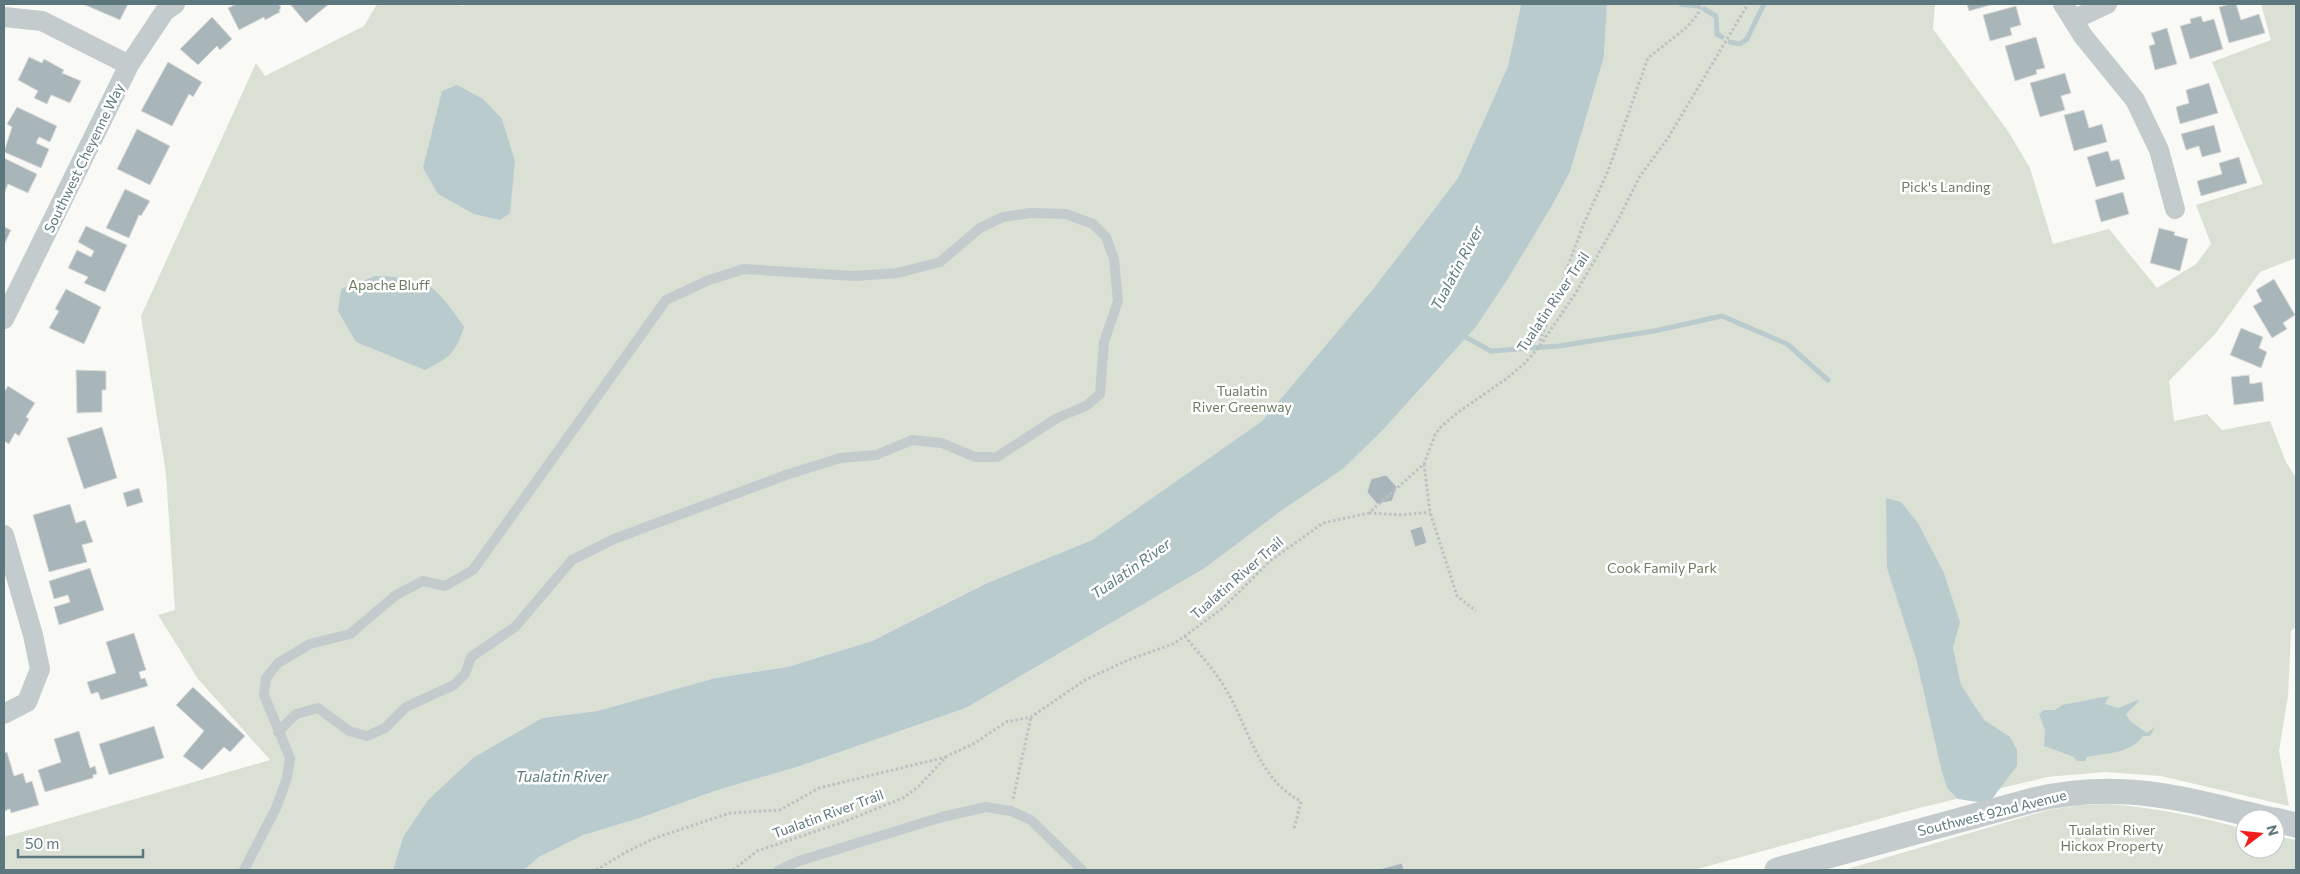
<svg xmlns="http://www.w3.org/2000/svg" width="2300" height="874" viewBox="0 0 2300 874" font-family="Commissioner,sans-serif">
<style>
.green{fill:#dbe0d5}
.water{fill:#bacbcd}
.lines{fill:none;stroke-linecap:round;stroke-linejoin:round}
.stream{stroke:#bacbcd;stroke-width:5}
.building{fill:#a8b6ba;stroke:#dbdbd9}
.path{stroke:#bcc1c3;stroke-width:3;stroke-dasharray:2.5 2.5;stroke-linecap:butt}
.service{stroke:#c4cbcd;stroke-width:10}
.minor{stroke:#c4cbcd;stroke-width:20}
.tertiary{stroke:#c4cbcd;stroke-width:25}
.labels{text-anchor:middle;stroke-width:5;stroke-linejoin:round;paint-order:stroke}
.street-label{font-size:14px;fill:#5d777f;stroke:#fff}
.park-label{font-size:14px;fill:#6c7b61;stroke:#fff}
.water-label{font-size:15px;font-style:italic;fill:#5c7c7e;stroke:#fff}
</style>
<rect width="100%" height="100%" fill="#f9f9f6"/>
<!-- green -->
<path class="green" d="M377 4H461L460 6 469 4H1521L1508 66 1458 178 1373 289 1262 421 1092 540 987 583 872 641 787 667 715 678 597 711 542 718 403 837 393 870H4V837L270 760 198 679 158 615 175 610 166 474 141 316 256 63 265 76 364 26Z
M1607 4H1935L1933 29 2008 131 2030 168 2053 244 2109 229 2157 288 2196 264 2211 244 2196 205 2263 184 2212 62 2271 40 2261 4H2296V258L2260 272 2216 333 2169 381 2174 421 2207 414 2222 430 2270 421 2286 462 2296 478V627L2291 631 2288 696 2279 751 2289 806 2161 776 2105 772 2047 777 1915 809 1694 870H523L539 857 584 835 640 818 715 791 800 766 966 708 1205 568 1281 511 1343 469 1382 431 1476 327 1506 282 1553 204 1570 172 1604 57Z
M2110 804C2157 808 2200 817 2245 829V849H2275V836L2296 840V870H1844L2048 810 2079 805Z"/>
<!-- water -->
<path class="water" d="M1521 4H1607L1604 57 1570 172 1553 204 1506 282 1476 327 1382 431 1343 469 1281 511 1205 568 966 708 800 766 715 791 640 818 584 835 539 857 524 870H393L403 837 428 800 473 758 542 718 597 711 715 678 787 667 872 641 987 583 1092 540 1262 421 1373 289 1458 178 1508 66Z
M457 85 483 99 502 119 515 161 510 213 500 220 474 214 438 194 423 168 442 91Z
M375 276C392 276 417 279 432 288 442 295 457 316 464 327 456 353 449 358 425 370L356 342 338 311 341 289Z
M1886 498 1901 502 1918 523 1944 573 1960 622 1953 648 1961 685 1984 720 2010 737 2017 750V766L1992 799 1984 803 1958 799 1947 788 1942 772 1916 658 1887 568Z
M2109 696 2105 704 2118 708 2138 700 2139 701 2126 714 2130 721 2147 733 2155 727 2150 736H2143C2130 754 2107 753 2087 757L2085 761H2077L2074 757 2044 746 2045 730 2039 714 2044 710H2055L2062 705Z"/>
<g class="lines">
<!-- stream -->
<path class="stream" d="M1681 4 1698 6
M1704 9 1716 16 1717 34 1722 37
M1730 42 1740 44 1747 39 1764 4
M1462 335 1491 351 1559 346 1654 331 1722 316 1787 344 1828 380"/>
</g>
<!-- building -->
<path class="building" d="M83 4H128L120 20Z
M236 4H279L281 8 279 10 280 12 265 20 264 17 239 30 228 8Z
M290 4H329L306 23Z
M1962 4H1994L1969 11 1967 4Z
M2230 4H2236L2241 20 2259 14 2265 33 2229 43 2219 7Z
M2016 6 2021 25 2010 28 2012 35 1990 41 1983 15Z
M2201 16 2203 22 2214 19 2223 49 2190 59 2180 26 2191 23 2190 19Z
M212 17 232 39 220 50 217 46 198 65 180 49Z
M2167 28 2177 64 2155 70 2149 46 2155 44 2151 33Z
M2036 37 2045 68 2036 70 2037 74 2015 81 2005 46Z
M29 57 42 63 44 59 64 70 62 73 81 81 70 103 51 95 47 104 34 98 38 91 18 80Z
M168 62 202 82 193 97 189 94 172 126 141 111Z
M2065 73 2071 93 2061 96 2065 110 2040 117 2030 83Z
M2209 83 2218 113 2180 124 2176 107 2189 103 2186 90Z
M17 107 57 126 50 142 39 137 36 143 49 149 41 168 4 152 12 127 7 124Z
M2084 110 2089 128 2102 124 2107 142 2074 151 2064 115Z
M2214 125 2221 152 2202 157 2199 146 2186 150 2181 134Z
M137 129 170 146 150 185 117 169Z
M2108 151 2111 161 2119 159 2125 179 2096 187 2087 157Z
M2239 157 2247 183 2201 196 2197 181 2222 174 2219 163Z
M4 158 37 174 28 193 8 184 4 194Z
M125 189 150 201 141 216 139 215 129 238 106 228Z
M2123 192 2129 214 2101 222 2095 200Z
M86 226 127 245 105 292 84 283 88 277 68 268 77 250 91 257 94 251 78 242Z
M4 227 11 230 4 245Z
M2159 228 2175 232 2174 235 2188 239 2180 271 2150 263Z
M2274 279 2295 315 2283 323 2287 329 2272 338 2253 306 2262 301 2256 290Z
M66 289 101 307 84 344 49 328 59 311 55 309Z
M2241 328 2263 337 2259 348 2267 352 2261 368 2230 355Z
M76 370 106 371V390H102V412L77 413Z
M2249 375 2250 384 2262 382 2264 401 2234 405 2231 377Z
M8 386 35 403 26 417 29 419 19 436 15 433 9 444 4 441V392Z
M102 427 117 478 84 489 67 438Z
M1386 475 1397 487 1392 501 1377 504 1367 492 1371 479Z
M139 488 143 502 127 507 123 493Z
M70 504 76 523 85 520 93 542 82 545 87 562 49 572 33 515Z
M1422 526 1427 543 1415 547 1410 530Z
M90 568 104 610 59 625 54 607 70 602 68 595 54 599 49 581Z
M134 633 146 670 139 672 141 679 145 678 148 686 101 700 98 692 91 694 87 682 116 673 106 642Z
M193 687 245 736 230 752 224 747 202 770 183 756 204 731 176 705Z
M154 726 164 758 109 775 99 744Z
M79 731 90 768 95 766 97 774 93 775V778L45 792 38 770 61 762 54 739Z
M7 752 14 776 23 773 26 783 32 781 39 805 11 813 10 809 4 811V753Z
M1402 863 1404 870H1377Z"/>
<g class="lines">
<!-- path -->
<path class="path" d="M1540 341 1584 223 1608 171 1648 58 1687 27 1698 14 1701 4
M1424 464 1430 512 1457 596 1476 611
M1369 513 1402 515 1430 512
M1185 636C1198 653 1214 669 1225 688 1249 727 1258 780 1301 801L1294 829
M1013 799 1031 717
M596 870 628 851 655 838 730 813 780 810 819 788 946 757
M733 870 757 851 846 821 903 798 919 786 947 756 975 743 1006 722 1031 717 1085 680 1128 660 1173 644 1185 636 1224 607 1270 561 1323 523 1369 513 1424 464 1435 435 1440 428 1457 413 1506 379 1525 363 1539 347 1575 294 1618 220 1640 176 1668 138 1748 4"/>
<!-- service -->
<path class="service" d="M244 870 276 808 287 778 290 758 264 695 266 678 278 663 310 644 350 634 396 595 423 581 445 586 473 570 666 300 709 280 744 269 855 276 898 273 940 262 980 228 1003 217 1030 213 1066 214 1093 224 1106 237 1114 259 1118 301 1104 342 1100 394 1086 406 1057 418 997 457H975L942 443 912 440 876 455 840 458 786 475 614 539 572 560 515 627 471 657 465 674 454 685 406 707 385 728 367 736 349 731 318 708 296 714 278 732
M779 870 799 861 942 817 986 807 1011 811 1031 820 1082 870"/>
<!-- minor -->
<path class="minor" d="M2063 4 2083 36 2135 100 2159 150 2175 209
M4 17 42 21 129 65
M2073 20 2107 4
M4 319 129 65 165 11 175 4
M4 535 33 635 40 669 27 702 4 714"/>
<!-- tertiary -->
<path class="tertiary" d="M2275 820 2296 825
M1777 870 2033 800C2120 779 2185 799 2268 819"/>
</g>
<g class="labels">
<!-- street labels -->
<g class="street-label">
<text transform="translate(84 158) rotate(-64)" y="5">Southwest Cheyenne Way</text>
<text transform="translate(1553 302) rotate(-56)" y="5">Tualatin River Trail</text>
<text transform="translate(1237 578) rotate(-41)" y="5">Tualatin River Trail</text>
<text transform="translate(1992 813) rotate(-14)" y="5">Southwest 92nd Avenue</text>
<text transform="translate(828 814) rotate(-20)" y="5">Tualatin River Trail</text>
</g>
<!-- park labels -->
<g class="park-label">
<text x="1946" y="192">Pick's Landing</text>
<text x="389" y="290">Apache Bluff</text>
<text x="1242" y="396">Tualatin<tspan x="1242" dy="16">River Greenway</tspan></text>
<text x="1662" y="573">Cook Family Park</text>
<text x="2112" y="835">Tualatin River<tspan x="2112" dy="16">Hickox Property</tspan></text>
</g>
<!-- water labels -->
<g class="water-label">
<text transform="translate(1457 268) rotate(-62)" y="5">Tualatin River</text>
<text transform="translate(1131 569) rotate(-35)" y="5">Tualatin River</text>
<text x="562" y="782">Tualatin River</text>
</g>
</g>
<!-- border -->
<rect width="2300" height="874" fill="none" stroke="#5d777f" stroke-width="10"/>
<!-- north arrow -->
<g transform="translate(2260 834) rotate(74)"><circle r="24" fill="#ffffff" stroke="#bec9cc"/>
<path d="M0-4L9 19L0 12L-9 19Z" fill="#f51d1b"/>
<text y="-8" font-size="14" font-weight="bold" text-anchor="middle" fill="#5d777f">N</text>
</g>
<!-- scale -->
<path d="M18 849v8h125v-8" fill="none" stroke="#5d777f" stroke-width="2.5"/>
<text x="25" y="849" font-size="15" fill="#5d777f" stroke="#ffffff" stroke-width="4" paint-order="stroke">50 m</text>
</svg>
